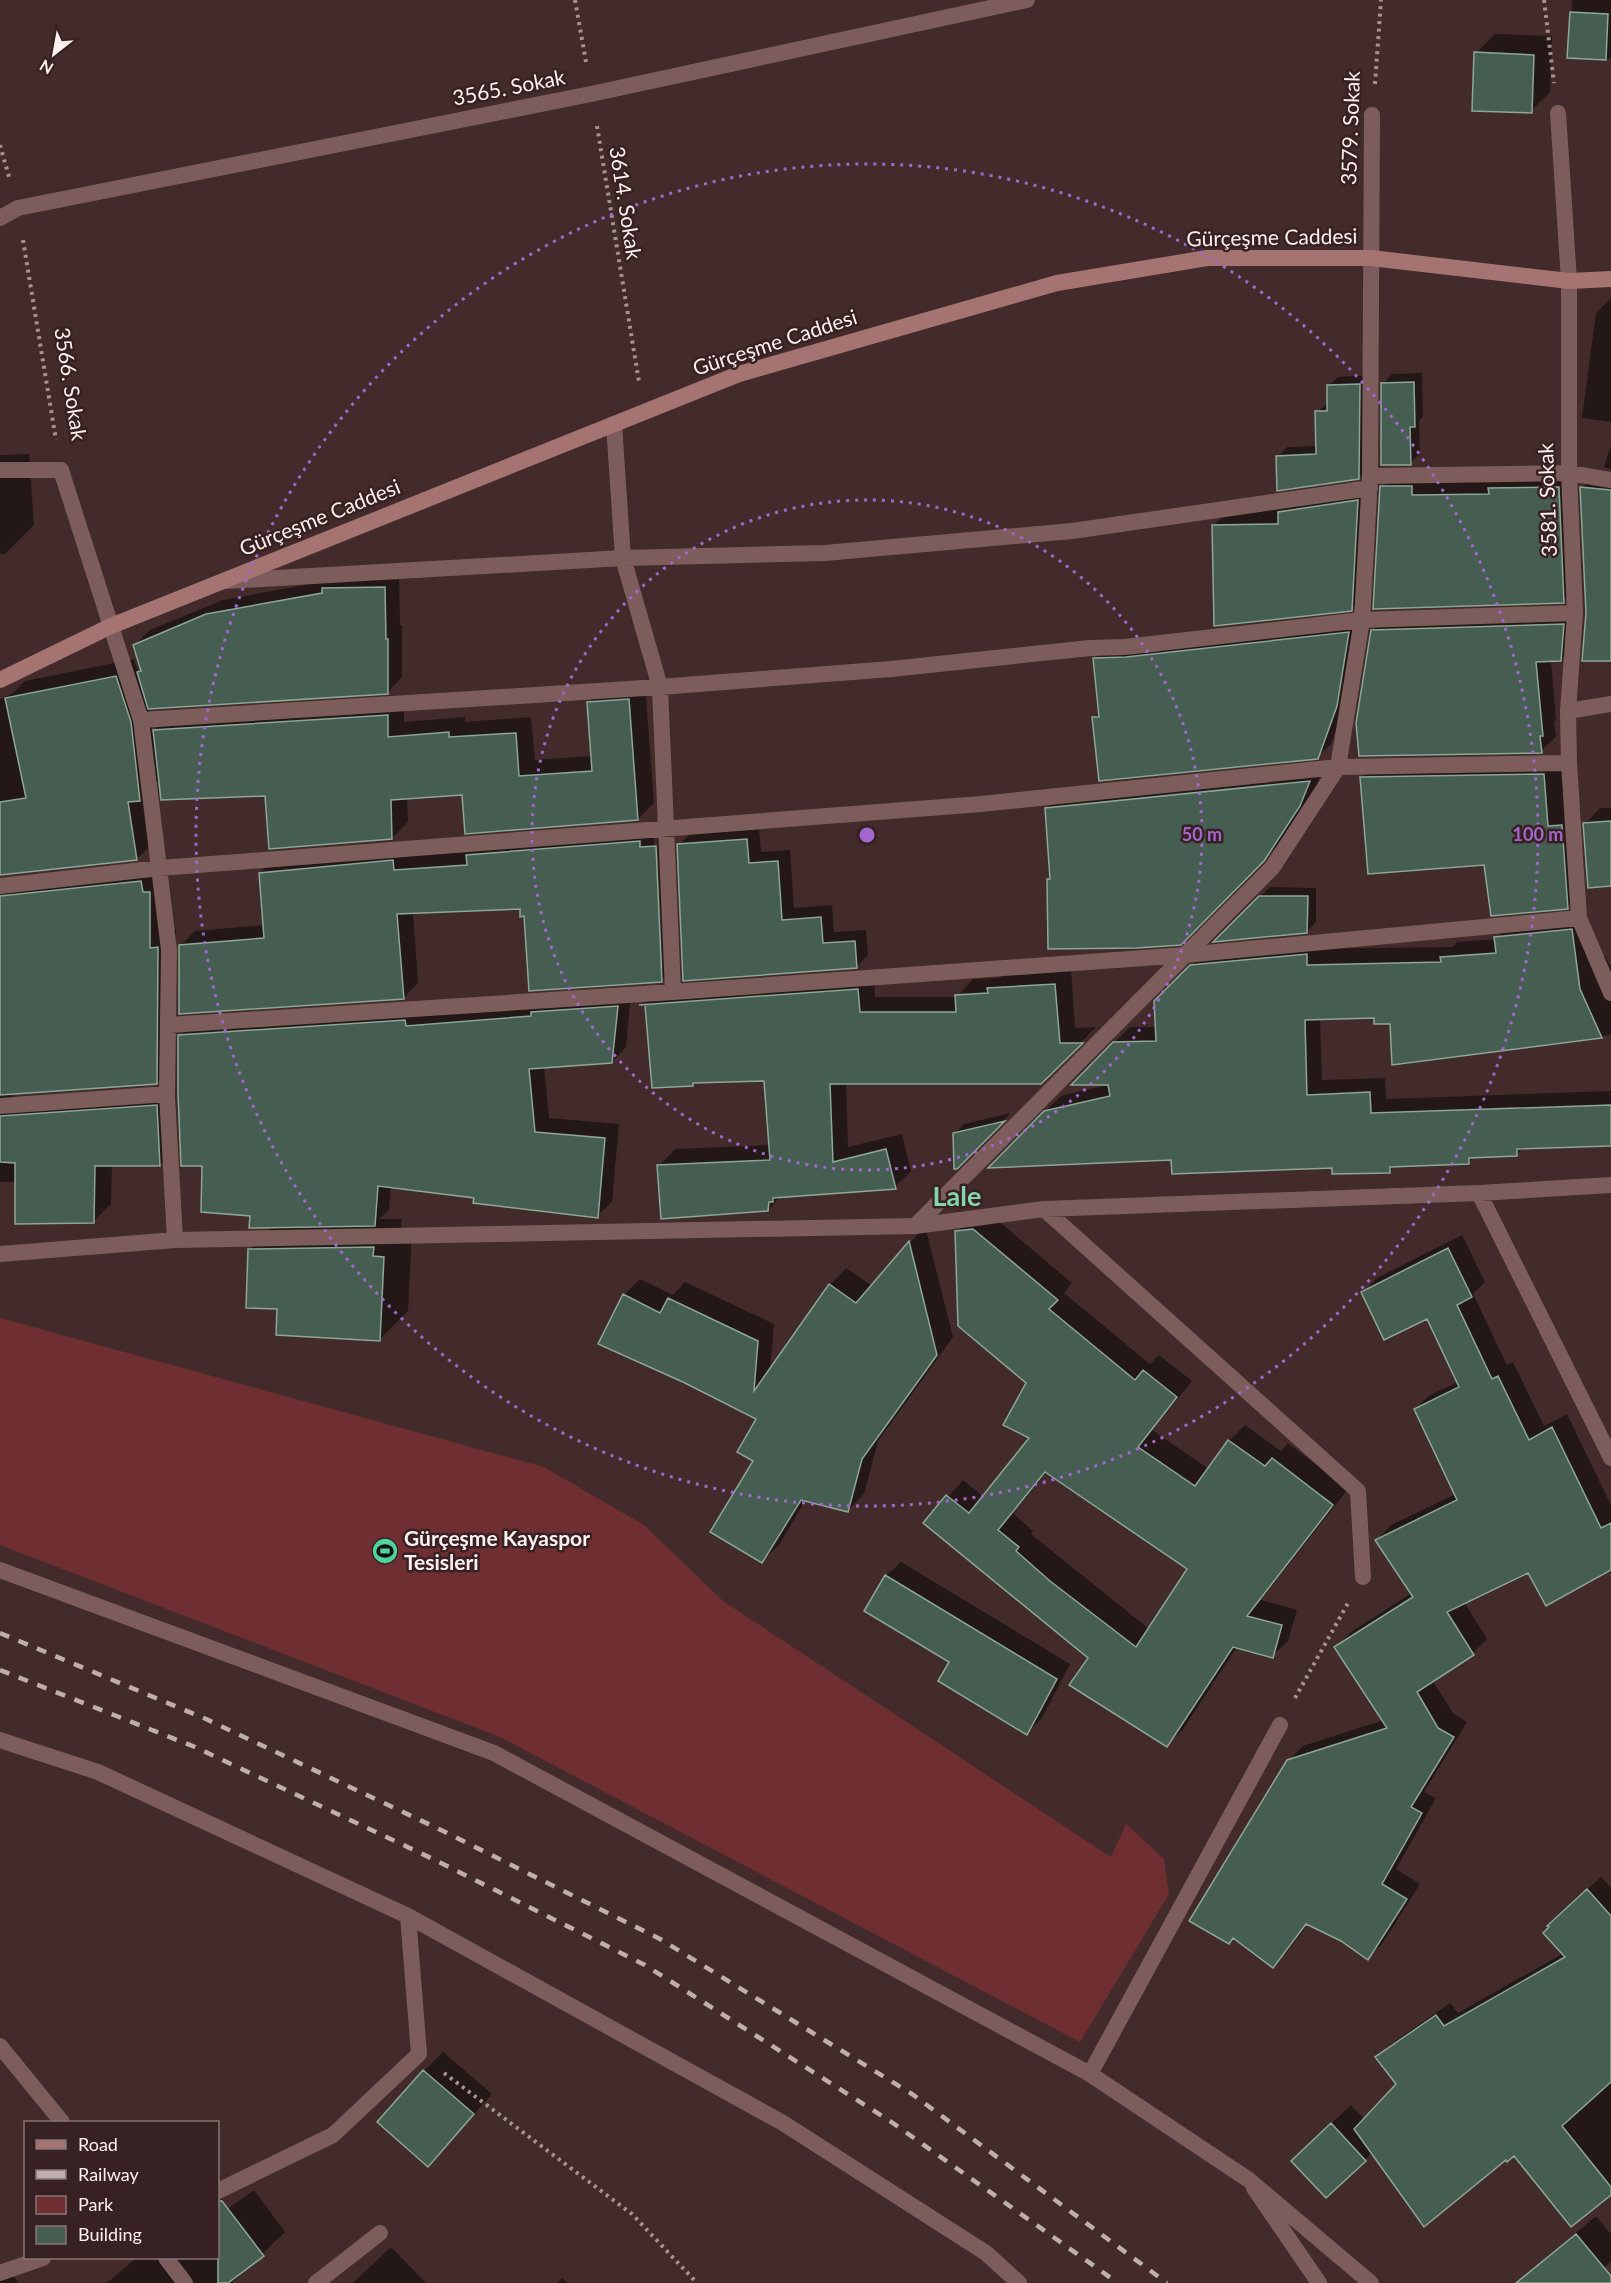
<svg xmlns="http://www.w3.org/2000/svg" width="1611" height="2283" viewBox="0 0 1611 2283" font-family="Lato,sans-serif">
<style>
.green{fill:#6f2e32}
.shadow{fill:#0007;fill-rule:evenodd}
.building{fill:#465e52;stroke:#8ca698;stroke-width:1.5;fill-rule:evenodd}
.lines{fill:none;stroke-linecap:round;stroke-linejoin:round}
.path{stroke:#a59392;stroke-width:4;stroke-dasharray:3 4.5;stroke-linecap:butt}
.service{stroke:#7d5d5c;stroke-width:16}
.minor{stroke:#7d5d5c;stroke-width:16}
.secondary{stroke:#a67373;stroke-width:16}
.rail{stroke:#bfaeae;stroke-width:4.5;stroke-dasharray:10 10;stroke-linecap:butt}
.ring{fill:none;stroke:#a267cd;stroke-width:3;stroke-dasharray:3 6}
.labels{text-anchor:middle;stroke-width:5;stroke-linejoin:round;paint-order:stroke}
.street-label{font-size:21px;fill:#fdf0ef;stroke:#382122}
.poi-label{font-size:21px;font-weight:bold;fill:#fdf0ef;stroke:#382122;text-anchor:start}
.district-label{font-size:27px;font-weight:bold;fill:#83d5ac;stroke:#382122}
.centre{fill:#a267cd;stroke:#382122;stroke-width:3}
.ring-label{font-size:18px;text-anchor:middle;font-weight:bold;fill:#a267cd;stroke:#382122;stroke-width:5;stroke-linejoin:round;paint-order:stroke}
</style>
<rect width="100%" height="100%" fill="#432b2b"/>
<!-- green -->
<path class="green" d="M0 1318 544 1467 644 1525 723 1601 1111 1857 1126 1824 1164 1859 1169 1894 1080 2042 500 1737 0 1545Z"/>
<!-- shadow -->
<path class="shadow" d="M1572 0H1611V59L1569 56Z
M1495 34 1552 36 1550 92 1531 111 1476 53Z
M1611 298V422L1582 418 1596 313Z
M1422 373 1423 416 1419 421 1420 454 1410 463 1383 384 1392 374Z
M1369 375 1368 468 1359 478 1278 457 1287 447 1317 446V412L1329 402 1328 386 1338 377Z
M1611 445V469L1604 467Z
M29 454 34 525 5 554H0V455Z
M1396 472 1573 473 1578 587 1563 601 1382 487Z
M1597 472 1611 473V659L1587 613 1582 488Z
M1377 482 1371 590 1351 609 1213 526 1233 507Z
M399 573 400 625H402V677L388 692 149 707 152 733 170 714 404 700V722L465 717V722L531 717 535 760 592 756 588 703 604 687 645 684 654 803 638 819 463 793 407 797 408 822 392 838 267 794 160 779 147 792 155 841 137 859 0 856V699L13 693 25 681 134 659 138 672 142 668 135 645 150 630 223 600 333 580Z
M1577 610 1575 645 1560 660H1551L1556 720 1554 722 1556 737 1541 751 1372 631 1387 616Z
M1362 620 1350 691 1331 744 1317 757 1094 718 1100 712 1094 659 1107 646Z
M1562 756 1566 809 1580 807 1585 889 1567 907 1362 778 1380 760Z
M1324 766 1315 789 1279 844 1180 943 1048 879 1051 876 1046 809 1062 793Z
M1600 808H1611V884L1585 824Z
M759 828 761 852 790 850 794 908 832 905 834 932 866 930 868 955 856 967 684 979 679 845 691 833Z
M670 832 676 966 661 981 525 915 521 907 413 912 418 983 403 998 180 946 195 931 265 925 260 873 275 858ZM654 838H657L663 969H660Z
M158 863 167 930 176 929V932L174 1065 156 1083 7 1093 19 1099 175 1088 178 1147 160 1165 112 1164 111 1204 93 1222 16 1182H0L1 897 19 879Z
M1270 887 1316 888V922L1306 932 1260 897Z
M1587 915 1593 958 1605 956 1611 967V1035L1393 1064 1392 1022 1375 1016 1320 1018 1322 1080 1385 1078 1386 1099 1611 1091V1144L1523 1148 1516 1155 1475 1156 1468 1163 1395 1165 1390 1171 1172 1159 991 1166 1061 1096 1111 1084 1074 1083 1130 1027H1157L1156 1002 1207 950 1453 947 1457 942 1496 939 1511 922Z
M1071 968 1075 1028 1096 1027 1041 1083 846 1082 848 1147 902 1134 911 1171 895 1187 781 1196 768 1210 659 1166 675 1149 771 1145 766 1079 696 1081 692 1085 653 1086 647 1003H642L656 989 874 974 875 997H957L973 979 999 978 1005 972Z
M631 992 626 1047 612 1062 544 1066 549 1118 619 1124 612 1202 597 1216 476 1197 391 1186 389 1210 379 1219H402L401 1229H412L408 1311 380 1339 279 1308 250 1250 273 1226 251 1215 204 1165 180 1036 194 1021Z
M1011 1113 966 1158 955 1134 964 1124Z
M990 1214 1072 1283 1064 1293 1150 1364 1159 1355 1192 1381 1152 1430 1209 1469 1229 1441 1245 1425 1281 1451 1288 1443 1348 1489 1261 1600 1297 1610 1288 1641 1272 1656 1237 1647 1183 1729 1167 1745 1090 1657 925 1523 963 1480 984 1497 1031 1438 1027 1382 957 1232 973 1216ZM1047 1472 1189 1568 1149 1629 1031 1534 1033 1531 1013 1513Z
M925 1226 953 1337 878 1441 864 1494 847 1511 806 1499 779 1545 762 1561 755 1461 758 1418 624 1295 640 1279 673 1295 685 1282 774 1324 770 1370 830 1285 846 1268 872 1286Z
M1462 1235 1485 1282 1473 1294 1507 1365 1513 1362 1544 1426 1567 1414 1611 1505V1570L1547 1604 1528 1571 1464 1602 1487 1639 1473 1653 1432 1680 1453 1713 1467 1722 1424 1792 1436 1798 1396 1869 1420 1884 1382 1944 1368 1958 1342 1940 1309 1923 1287 1952 1273 1966 1288 1761 1303 1746 1384 1720 1336 1647 1351 1632 1412 1593 1377 1540 1391 1525 1456 1494 1415 1409 1430 1395 1458 1382 1427 1317 1363 1293 1377 1278Z
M901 1562 1070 1664 1042 1718 1027 1733 886 1576Z
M1601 1877 1611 1888V2193L1515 2154 1373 2152 1326 2196 1312 2142 1351 2105 1365 2120 1398 2084 1377 2057 1391 2044 1450 2003 1458 2013 1564 1953 1562 1912Z
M443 2052 492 2094 428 2165 424 2071Z
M254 2190 285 2232 232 2283H107L136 2258H218V2216Z
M1596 2216 1611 2234V2261L1604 2268 1586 2283H1516Z
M391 2247 426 2283H353Z
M6 2268 19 2283H0V2273Z
M562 2278 568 2283H557Z"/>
<!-- building -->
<path class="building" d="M1570 12 1608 14 1606 60 1567 58Z
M1474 52 1534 55 1532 113 1472 111Z
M1414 382 1415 427H1410L1411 465H1381V383Z
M1360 384 1359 479 1277 491 1276 456 1316 454 1315 411H1327V385Z
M1380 486H1412V495L1489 494 1488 488 1559 487 1564 603 1373 609Z
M1580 487 1611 490V661H1582L1586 613Z
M1358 500 1352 611 1214 626 1212 525 1278 524V512Z
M385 587 386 639H388V694L148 709 137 672 141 671 133 645 206 614 322 593V588Z
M1564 624 1561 661 1536 662 1543 736H1540L1542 753 1359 756 1356 723 1371 630Z
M1349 632 1337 706 1318 759 1099 781 1092 717H1099L1093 658 1126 657Z
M116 676 131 722 140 801 128 802 137 860 0 875V802L26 798 5 698Z
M629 699 638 820 465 834 462 795 391 800 392 839 269 849 265 796 161 800 153 730 388 715V737L449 732V737L516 733 519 776 592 771 587 702Z
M1544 774 1548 826 1562 825 1568 909 1491 916 1484 865 1368 874 1360 777Z
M1310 781 1300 806 1264 861 1181 945 1137 948 1048 949 1047 879H1050L1045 808Z
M1611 821V886L1588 888 1583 823Z
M747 839 749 863 778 861 782 920 821 917 823 943 855 941 857 968 683 981 677 844Z
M640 841V847L656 846 662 982 529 991 524 916 520 917V909L397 914 404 999 179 1014V945L264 938 259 873 393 860 394 870 467 865 466 855Z
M141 881 143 892H150V948L158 947V951L157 1084 0 1095V896Z
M1259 896H1308L1307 933 1213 942Z
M1572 929 1580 989 1602 1038 1392 1065 1390 1024H1374V1018L1305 1020 1307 1095 1370 1092 1371 1113 1611 1105V1146L1517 1149V1156L1469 1158V1164L1390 1167V1173L1332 1174V1168L1172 1174 1171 1160 988 1168 1044 1111 1110 1096 1108 1085H1071L1113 1042 1156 1041 1154 1001 1190 965 1307 954V965L1441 962 1440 957 1496 953 1494 937Z
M1055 984 1060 1043H1083L1041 1084H830L833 1162 886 1149 896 1189 773 1198V1202H769L768 1211 661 1219 657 1165 770 1160 764 1081 693 1083V1086L652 1088 645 1005H639L858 989 860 1012H956L955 995 988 993 987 988Z
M618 1006 612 1063 529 1069 535 1132 605 1138 598 1218 473 1203 474 1198 378 1186 375 1226 249 1228 250 1216 201 1212 202 1166H181L178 1094V1035L405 1020 406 1026 531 1016V1012Z
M157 1105 160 1166H95L94 1223 15 1224V1163L0 1162V1116Z
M1005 1121 957 1169H954L953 1133Z
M973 1229 1058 1300 1049 1309 1135 1380 1143 1370 1177 1397 1138 1447 1195 1486 1228 1440 1265 1466 1272 1458 1333 1505 1247 1616 1282 1625 1273 1658 1233 1647 1167 1747 1069 1685 1088 1658 923 1523 946 1495 969 1513 1029 1438 1003 1425 1026 1383 958 1326 955 1231ZM1045 1472 1187 1569 1136 1647 1050 1581 1016 1551 1019 1547 998 1530Z
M909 1241 937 1355 862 1459 848 1512 801 1500 762 1563 710 1532 753 1461 737 1452 756 1419 685 1383 598 1344 623 1294 660 1313 668 1298 758 1341 754 1391 829 1284 856 1303Z
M374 1247 373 1256 384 1257 380 1341 276 1335 277 1309 246 1308 248 1249Z
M1448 1248 1472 1297 1457 1305 1492 1379 1498 1376 1529 1440 1552 1427 1601 1528 1611 1523V1570L1546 1606 1528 1573 1447 1612 1474 1655 1417 1692 1438 1728 1454 1737 1411 1807 1422 1813 1382 1884 1407 1899 1368 1960 1341 1941 1306 1924 1273 1968 1233 1938 1229 1944 1189 1921 1287 1760 1387 1728 1334 1647 1413 1597 1375 1540 1457 1500 1414 1409 1459 1387 1427 1319 1384 1340 1361 1292Z
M885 1575 1057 1679 1027 1735 938 1681 949 1662 864 1611Z
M1587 1889 1611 1916V2082L1562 2126 1611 2187V2195L1571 2227 1514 2156 1507 2162 1506 2160 1424 2227 1354 2129 1396 2084 1375 2057 1436 2015 1444 2026 1565 1957 1543 1933 1549 1927 1547 1926Z
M423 2070 474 2114 428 2167 377 2122Z
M1331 2123 1366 2161 1326 2198 1291 2161Z
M218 2201H222L264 2256 228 2283H218Z
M1576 2234 1611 2276V2283H1516Z"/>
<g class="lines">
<!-- path -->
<path class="path" d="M575 0 586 62
M1544 0 1554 83
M1375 84 1381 0
M597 126 639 382
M0 145 9 177
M23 240 56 440
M1295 1698 1348 1603
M444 2073 632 2214 697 2283"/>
<!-- service -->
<path class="service" d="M1254 2188 1319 2283"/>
<!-- minor -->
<path class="minor" d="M1558 113 1569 281V473L1575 613 1568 711 1569 763 1579 918 1611 993
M1372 115 1370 476 1569 473 1611 480
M0 218 18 208 591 94 1027 0
M614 424 623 558 660 687 673 992 1185 955 1579 918
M0 470H61L141 720 169 950 167 1094 175 1240
M1370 476 1362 620 1338 767 1272 868 915 1226 1044 1209 1479 1193 1611 1185
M226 581 623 558 825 553 1072 531 1370 488
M1568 711 1611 704
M141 720 660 687 891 669 1090 648 1125 647 1362 620 1575 613
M0 886 160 868 981 804 1338 767 1569 763
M169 1025 673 992
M0 1106 167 1094
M1479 1193 1611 1458
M1044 1209 1358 1491 1363 1577
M0 1254 175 1240 915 1226
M0 1570 494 1753 1090 2074 1249 2180 1371 2283
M0 1740 98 1772 408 1916 783 2123 986 2253 1019 2283
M0 2046 62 2122
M1090 2074 1280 1725
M218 2191 333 2135 419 2054 408 1916
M166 2258 185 2283
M0 2273 43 2258
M316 2283 380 2233"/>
<!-- secondary -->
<path class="secondary" d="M0 680 111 626 739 374 1057 283 1207 258H1371L1569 281 1611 279"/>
<!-- rail -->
<path class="rail" d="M0 1633 206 1719 441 1830 660 1939 912 2094 1167 2283
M0 1670 195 1747 433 1859 645 1965 890 2121 1118 2283"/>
</g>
<!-- distance rings -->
<g class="ring">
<circle cx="867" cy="835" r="335"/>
<circle cx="867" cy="835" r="671"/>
</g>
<!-- icons -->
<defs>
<g id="stadium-disc" transform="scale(1.35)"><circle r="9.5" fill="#4ed39a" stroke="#382122"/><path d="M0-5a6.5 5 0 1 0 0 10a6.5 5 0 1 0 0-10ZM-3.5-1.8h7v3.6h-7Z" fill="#111"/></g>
</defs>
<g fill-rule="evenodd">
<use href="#stadium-disc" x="385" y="1551"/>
</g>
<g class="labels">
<!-- street labels -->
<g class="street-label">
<text transform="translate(509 88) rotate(-11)" y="7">3565. Sokak</text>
<text transform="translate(1351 128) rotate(-88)" y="7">3579. Sokak</text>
<text transform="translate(625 203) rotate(81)" y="7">3614. Sokak</text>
<text transform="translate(1272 238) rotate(-1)" y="7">Gürçeşme Caddesi</text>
<text transform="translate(775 343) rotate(-18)" y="7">Gürçeşme Caddesi</text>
<text transform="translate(70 384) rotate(81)" y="7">3566. Sokak</text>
<text transform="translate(1548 500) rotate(-92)" y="7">3581. Sokak</text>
<text transform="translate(320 518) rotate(-22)" y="7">Gürçeşme Caddesi</text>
</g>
<!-- poi labels -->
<g class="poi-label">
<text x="404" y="1546">Gürçeşme Kayaspor<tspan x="404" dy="24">Tesisleri</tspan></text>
</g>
<!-- district labels -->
<g class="district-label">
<text x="957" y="1206">Lale</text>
</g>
</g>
<circle cx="867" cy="835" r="9" class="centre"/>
<g class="ring-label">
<text x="1202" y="841">50 m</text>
<text x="1538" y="841">100 m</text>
</g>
<!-- legend -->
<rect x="24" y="2121" width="195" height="138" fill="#382122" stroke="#877474" stroke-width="1.5"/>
<rect x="36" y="2140" width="30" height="9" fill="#a67373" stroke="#877474" stroke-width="1.5"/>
<text x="78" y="2151" font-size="18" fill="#fdf0ef">Road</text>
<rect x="36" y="2170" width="30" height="9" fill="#bfaeae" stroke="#877474" stroke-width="1.5"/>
<text x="78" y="2181" font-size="18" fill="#fdf0ef">Railway</text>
<rect x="36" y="2196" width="30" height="18" fill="#6f2e32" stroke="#877474" stroke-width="1.5"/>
<text x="78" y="2211" font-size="18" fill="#fdf0ef">Park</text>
<rect x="36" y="2226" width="30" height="18" fill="#465e52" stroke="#877474" stroke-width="1.5"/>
<text x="78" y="2241" font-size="18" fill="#fdf0ef">Building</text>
<!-- north arrow -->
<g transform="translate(54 54) rotate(211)" stroke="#382122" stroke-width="4.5" paint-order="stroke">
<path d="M0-4.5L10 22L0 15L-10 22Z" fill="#fdf0ef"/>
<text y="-9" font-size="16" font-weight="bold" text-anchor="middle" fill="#fdf0ef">N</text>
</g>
</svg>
